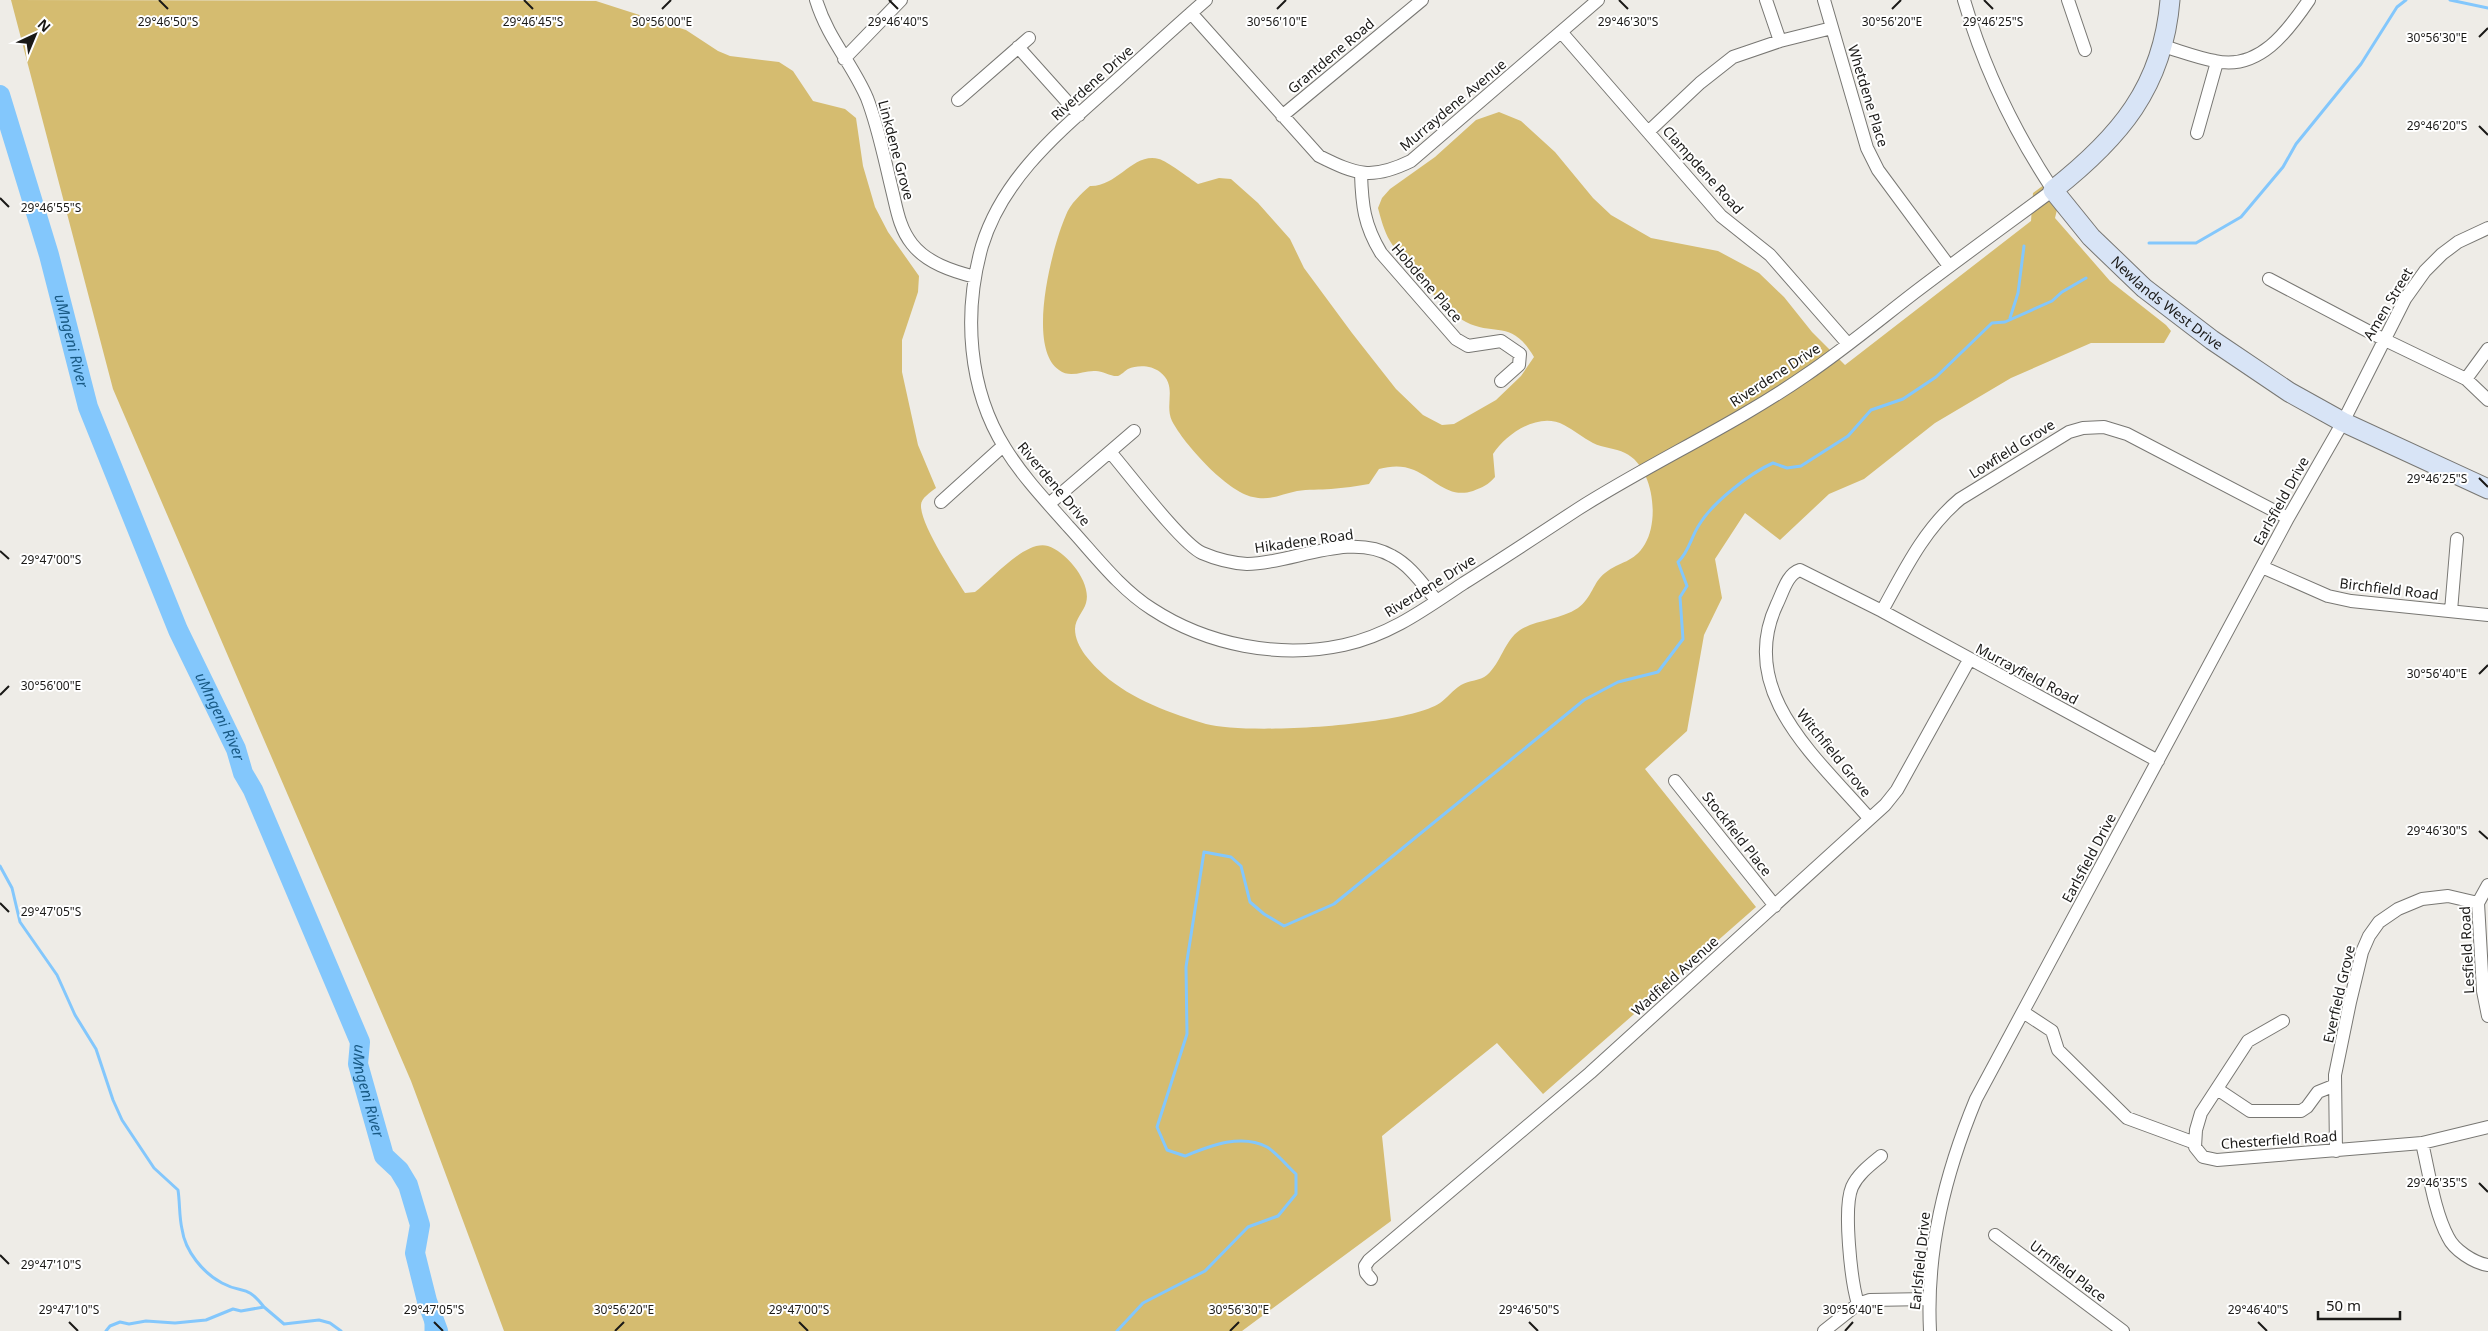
<svg xmlns="http://www.w3.org/2000/svg" width="2488" height="1331" viewBox="0 0 2488 1331" font-family="'Noto Sans',sans-serif">
<style>
.green{fill:#d5bc70}
.lines{fill:none;stroke-linecap:round;stroke-linejoin:round}
.stream{stroke:#83c7fc;stroke-width:3}
.river{stroke:#83c7fc;stroke-width:20}
.street-casing{stroke:#787773;stroke-width:14}
.secondary-casing{stroke:#787773;stroke-width:21}
.street{stroke:#fff;stroke-width:12}
.secondary{stroke:#d8e4f6;stroke-width:19}
.ticks{fill:none;stroke:#1a1917;stroke-width:2}
.labels{text-anchor:middle;stroke-width:4;stroke-linejoin:round;paint-order:stroke}
.street-label{font-size:14px;fill:#1a1917;stroke:#fff}
.water-label{font-size:15px;font-style:italic;fill:#185984;stroke:#fff}
.ticks-label{font-size:12px;text-anchor:middle;fill:#1a1917;stroke:#fff;stroke-width:4;stroke-linejoin:round;paint-order:stroke}
</style>
<rect width="100%" height="100%" fill="#eeece7"/>
<!-- green -->
<path class="green" d="M11 0 596 1 686 30 718 51 730 56 779 62 793 71 813 101 845 109 856 118 863 166 875 207 888 232 919 276 918 292 902 340V372L918 445 936 488C931 492 921 498 921 505 920 524 954 575 965 593L975 592C992 579 1026 539 1048 546 1067 552 1092 583 1086 603 1084 611 1075 619 1075 629 1075 647 1092 664 1104 675 1131 699 1172 714 1206 724 1246 735 1405 726 1440 703 1447 698 1453 690 1461 685 1469 680 1480 681 1487 675 1501 663 1504 641 1520 630 1535 620 1560 620 1578 608 1592 598 1593 582 1605 573 1620 561 1634 563 1645 544 1660 519 1653 466 1625 453 1615 448 1603 448 1593 443 1583 438 1574 430 1564 425 1539 411 1506 434 1493 454L1495 477C1488 485 1483 487 1473 491 1448 499 1435 479 1414 470 1402 465 1391 466 1379 469L1369 484C1357 486 1344 488 1331 489 1320 490 1308 489 1297 491 1282 494 1270 501 1253 497 1227 492 1184 444 1172 421 1164 404 1178 386 1160 372 1151 365 1137 365 1128 369 1125 371 1121 375 1118 376 1112 377 1102 371 1096 371 1083 370 1071 379 1059 370 1026 347 1052 247 1066 215 1070 204 1081 194 1090 186 1118 187 1133 152 1159 159 1167 161 1189 178 1198 184L1219 178 1231 179 1258 203 1290 239 1304 268 1352 333 1396 389 1423 415 1442 425 1454 424 1496 400 1521 376 1534 357C1511 318 1495 337 1466 322 1445 311 1402 261 1390 241 1384 231 1381 219 1378 208L1382 198 1390 189 1435 157 1476 120 1499 112 1521 121 1555 152 1593 198 1611 215 1651 238 1718 251 1759 273 1784 297 1812 332 1845 365 2031 221 2033 193 2067 168 2055 218 2110 281 2166 325 2171 331 2164 343H2091L2011 378 1935 423 1864 479 1829 494 1780 540 1745 513 1715 559 1722 598 1704 635 1687 731 1645 769 1756 907 1543 1094 1497 1043 1382 1136 1391 1221 1242 1331H504L411 1081 113 389Z"/>
<g class="lines">
<!-- stream -->
<path class="stream" d="M2450 0 2488 8
M2149 243H2196L2241 217 2283 167 2296 144 2361 64 2397 7 2406 0
M2010 318 2018 293 2024 246
M0 866 12 888 20 922 57 975 75 1015 96 1049 113 1100 122 1120 154 1168 178 1190C180 1203 179 1216 182 1229 185 1251 203 1273 222 1283 244 1295 245 1283 264 1307
M106 1331 110 1326 120 1322 129 1324 146 1321 175 1323 206 1320 233 1309 241 1311 264 1307 284 1324 319 1320 330 1323 341 1331
M426 1331V1296
M1117 1331 1143 1303 1205 1271 1248 1227 1278 1216 1296 1194V1174C1287 1166 1277 1153 1267 1147 1241 1133 1210 1146 1185 1156L1167 1150 1157 1127 1187 1034 1186 967 1204 852 1231 857 1241 866 1250 902 1264 914 1284 926 1334 904 1584 700 1618 682 1658 672 1683 639 1680 597 1687 586 1678 562C1689 552 1691 537 1699 525 1712 503 1750 473 1773 463L1787 468 1801 466 1848 436 1871 410 1903 399 1936 377 1992 323 2005 322 2052 301 2062 292 2086 278"/>
<!-- river -->
<path class="river" id="s1" d="M0 95 49 255 88 407 178 630 236 749 243 773 253 790 360 1042 358 1064 384 1156 399 1170 408 1185 420 1225 415 1253 427 1301 438 1331"/>
<!-- street casing -->
<g class="street-casing">
<path id="street" d="M816 0C828 39 852 63 867 98 879 129 885 162 893 194 897 211 900 229 912 244 927 263 952 271 975 277
M1206 0C1176 26 1147 53 1118 79 1064 128 1004 174 982 246 963 313 968 389 1005 448 1023 477 1046 501 1068 526 1094 554 1119 588 1152 609 1207 645 1279 659 1344 645 1390 635 1425 609 1464 583 1502 559 1540 534 1578 509 1652 462 1734 425 1806 375 1843 350 1879 320 1914 293 1960 258 2007 224 2053 190 2014 131 1984 69 1964 0
M1766 0 1780 41
M1824 0 1867 148 1878 170 1949 266
M2068 0 2085 50
M1191 13 1319 156C1357 175 1372 180 1411 161L1598 0
M1562 33 1721 216 1770 255 1848 344
M2163 46C2180 51 2198 58 2215 61 2259 71 2288 31 2309 0
M1018 47 1079 115
M844 59 901 0
M958 100 1029 38
M1282 116 1422 0
M1648 132 1700 83 1733 57 1780 41 1832 28
M2197 133 2217 62
M1361 174C1362 205 1364 225 1381 253L1456 339 1468 346 1501 341 1520 354 1519 365 1501 381
M2269 279 2383 339 2466 379 2488 400
M2466 379 2488 349
M1111 453C1129 474 1182 544 1202 553 1216 559 1232 563 1247 564 1291 564 1350 531 1392 556 1411 566 1423 585 1437 601
M941 502 1003 446
M1049 504 1134 431
M2262 567 2328 596 2351 601 2488 615
M1882 611C1904 571 1924 529 1960 499L2069 432 2083 428 2104 427 2127 434 2288 518
M2451 611 2457 539
M1675 781 1775 906
M1869 818C1816 757 1736 691 1777 604 1783 592 1787 574 1800 570L1882 611 2158 761
M2488 885 2478 903 2483 991 2488 1016
M2023 1012 2052 1031 2058 1050 2127 1118 2195 1143
M2283 1021 2248 1041 2201 1113 2196 1130 2195 1147 2203 1157 2217 1160 2422 1143 2488 1127
M2217 1089 2250 1111H2301L2307 1107 2318 1092 2333 1086
M2422 1143C2429 1172 2434 1211 2448 1237 2454 1250 2474 1263 2488 1265
M2336 1151 2335 1075 2350 1002 2362 952 2369 936 2379 922 2398 909 2422 899 2448 896 2478 903
M1995 1235 2123 1331
M1371 1279 1366 1273 1365 1266 1369 1260 1590 1073 1885 805 1897 790 1969 660
M1858 1304C1851 1281 1843 1208 1852 1187 1858 1174 1870 1165 1881 1156
M1824 1331 1858 1304 1870 1300 1928 1299
M1930 1331C1926 1250 1945 1174 1976 1099L2288 518 2343 422 2405 299 2425 271 2442 254 2458 242 2488 228"/>
</g>
<!-- secondary casing -->
<g class="secondary-casing">
<g id="secondary">
<path id="s2" d="M2170 0C2163 87 2119 138 2053 190L2091 237 2144 288 2212 340 2289 392 2343 422 2488 489"/>
</g>
</g>
<!-- street -->
<use href="#street" class="street"/>
<!-- secondary -->
<use href="#secondary" class="secondary"/>
</g>
<!-- ticks -->
<path class="ticks" d="M159 0 168 9M524 0 533 9M889 0 898 9M1619 0 1628 9M1984 0 1993 9M662 9 671 0M1277 9 1286 0M1892 9 1901 0M2479 37 2488 28M2479 126 2488 135M0 198 9 207M2479 478 2488 487M0 551 9 559M2479 674 2488 665M0 695 9 686M2479 831 2488 839M0 903 9 912M2479 1183 2488 1192M0 1255 9 1264M69 1322 78 1331M434 1322 443 1331M799 1322 808 1331M1529 1322 1538 1331M2258 1322 2267 1331M615 1331 624 1322M1230 1331 1239 1322M1845 1331 1853 1322"/>
<g class="labels">
<!-- street labels -->
<g class="street-label">
<text transform="translate(1331 56) rotate(-40)" y="5">Grantdene Road</text>
<text transform="translate(1092 83) rotate(-42)" y="5">Riverdene Drive</text>
<text transform="translate(1868 96) rotate(73)" y="5">Whetdene Place</text>
<text transform="translate(1453 105) rotate(-40)" y="5">Murraydene Avenue</text>
<text transform="translate(896 150) rotate(75)" y="5">Linkdene Grove</text>
<text transform="translate(1703 170) rotate(48)" y="5">Clampdene Road</text>
<text transform="translate(1427 283) rotate(49)" y="5">Hobdene Place</text>
<text dy="5" stroke="none"><textPath href="#s2" startOffset="392">Newlands West Drive</textPath></text>
<text transform="translate(2388 304) rotate(-59)" y="5">Amen Street</text>
<text transform="translate(1775 375) rotate(-33)" y="5">Riverdene Drive</text>
<text transform="translate(2012 449) rotate(-32)" y="5">Lowfield Grove</text>
<text transform="translate(1054 484) rotate(50)" y="5">Riverdene Drive</text>
<text transform="translate(2281 501) rotate(-61)" y="5">Earlsfield Drive</text>
<text transform="translate(1304 541) rotate(-8)" y="5">Hikadene Road</text>
<text transform="translate(1430 586) rotate(-32)" y="5">Riverdene Drive</text>
<text transform="translate(2389 589) rotate(7)" y="5">Birchfield Road</text>
<text transform="translate(2027 674) rotate(28)" y="5">Murrayfield Road</text>
<text transform="translate(1834 753) rotate(51)" y="5">Witchfield Grove</text>
<text transform="translate(1737 834) rotate(52)" y="5">Stockfield Place</text>
<text transform="translate(2089 858) rotate(-62)" y="5">Earlsfield Drive</text>
<text transform="translate(2467 950) rotate(-93)" y="5">Lesfield Road</text>
<text transform="translate(1675 976) rotate(-42)" y="5">Wadfield Avenue</text>
<text transform="translate(2339 994) rotate(-77)" y="5">Everfield Grove</text>
<text transform="translate(2279 1140) rotate(-4)" y="5">Chesterfield Road</text>
<text transform="translate(1920 1261) rotate(-84)" y="5">Earlsfield Drive</text>
<text transform="translate(2068 1271) rotate(37)" y="5">Urnfield Place</text>
</g>
<!-- water labels -->
<g class="water-label">
<text dy="5" stroke="none"><textPath href="#s1" startOffset="256">uMngeni River</textPath></text>
<text dy="5" stroke="none"><textPath href="#s1" startOffset="661">uMngeni River</textPath></text>
<text dy="5" stroke="none"><textPath href="#s1" startOffset="1066">uMngeni River</textPath></text>
</g>
</g>
<g class="ticks-label">
<text x="1993" y="26">29°46'25"S</text>
<text x="168" y="26">29°46'50"S</text>
<text x="533" y="26">29°46'45"S</text>
<text x="898" y="26">29°46'40"S</text>
<text x="1628" y="26">29°46'30"S</text>
<text x="662" y="26">30°56'00"E</text>
<text x="1277" y="26">30°56'10"E</text>
<text x="1892" y="26">30°56'20"E</text>
<text x="2437" y="42">30°56'30"E</text>
<text x="2437" y="130">29°46'20"S</text>
<text x="51" y="212">29°46'55"S</text>
<text x="2437" y="483">29°46'25"S</text>
<text x="51" y="564">29°47'00"S</text>
<text x="2437" y="678">30°56'40"E</text>
<text x="51" y="690">30°56'00"E</text>
<text x="2437" y="835">29°46'30"S</text>
<text x="51" y="916">29°47'05"S</text>
<text x="2437" y="1187">29°46'35"S</text>
<text x="51" y="1269">29°47'10"S</text>
<text x="624" y="1314">30°56'20"E</text>
<text x="1239" y="1314">30°56'30"E</text>
<text x="1853" y="1314">30°56'40"E</text>
<text x="69" y="1314">29°47'10"S</text>
<text x="434" y="1314">29°47'05"S</text>
<text x="799" y="1314">29°47'00"S</text>
<text x="1529" y="1314">29°46'50"S</text>
<text x="2258" y="1314">29°46'40"S</text>
</g>
<!-- north arrow -->
<g transform="translate(35 35) rotate(44)" stroke="#ffffff" stroke-width="4" paint-order="stroke">
<path d="M0-4L9 19L0 12L-9 19Z" fill="#1a1917"/>
<text y="-8" font-size="14" font-weight="bold" text-anchor="middle" fill="#1a1917">N</text>
</g>
<!-- scale -->
<path d="M2318 1311v8h82v-8" fill="none" stroke="#1a1917" stroke-width="2.5"/>
<text x="2326" y="1311" font-size="15" fill="#1a1917" stroke="#ffffff" stroke-width="4" paint-order="stroke">50 m</text>
</svg>
